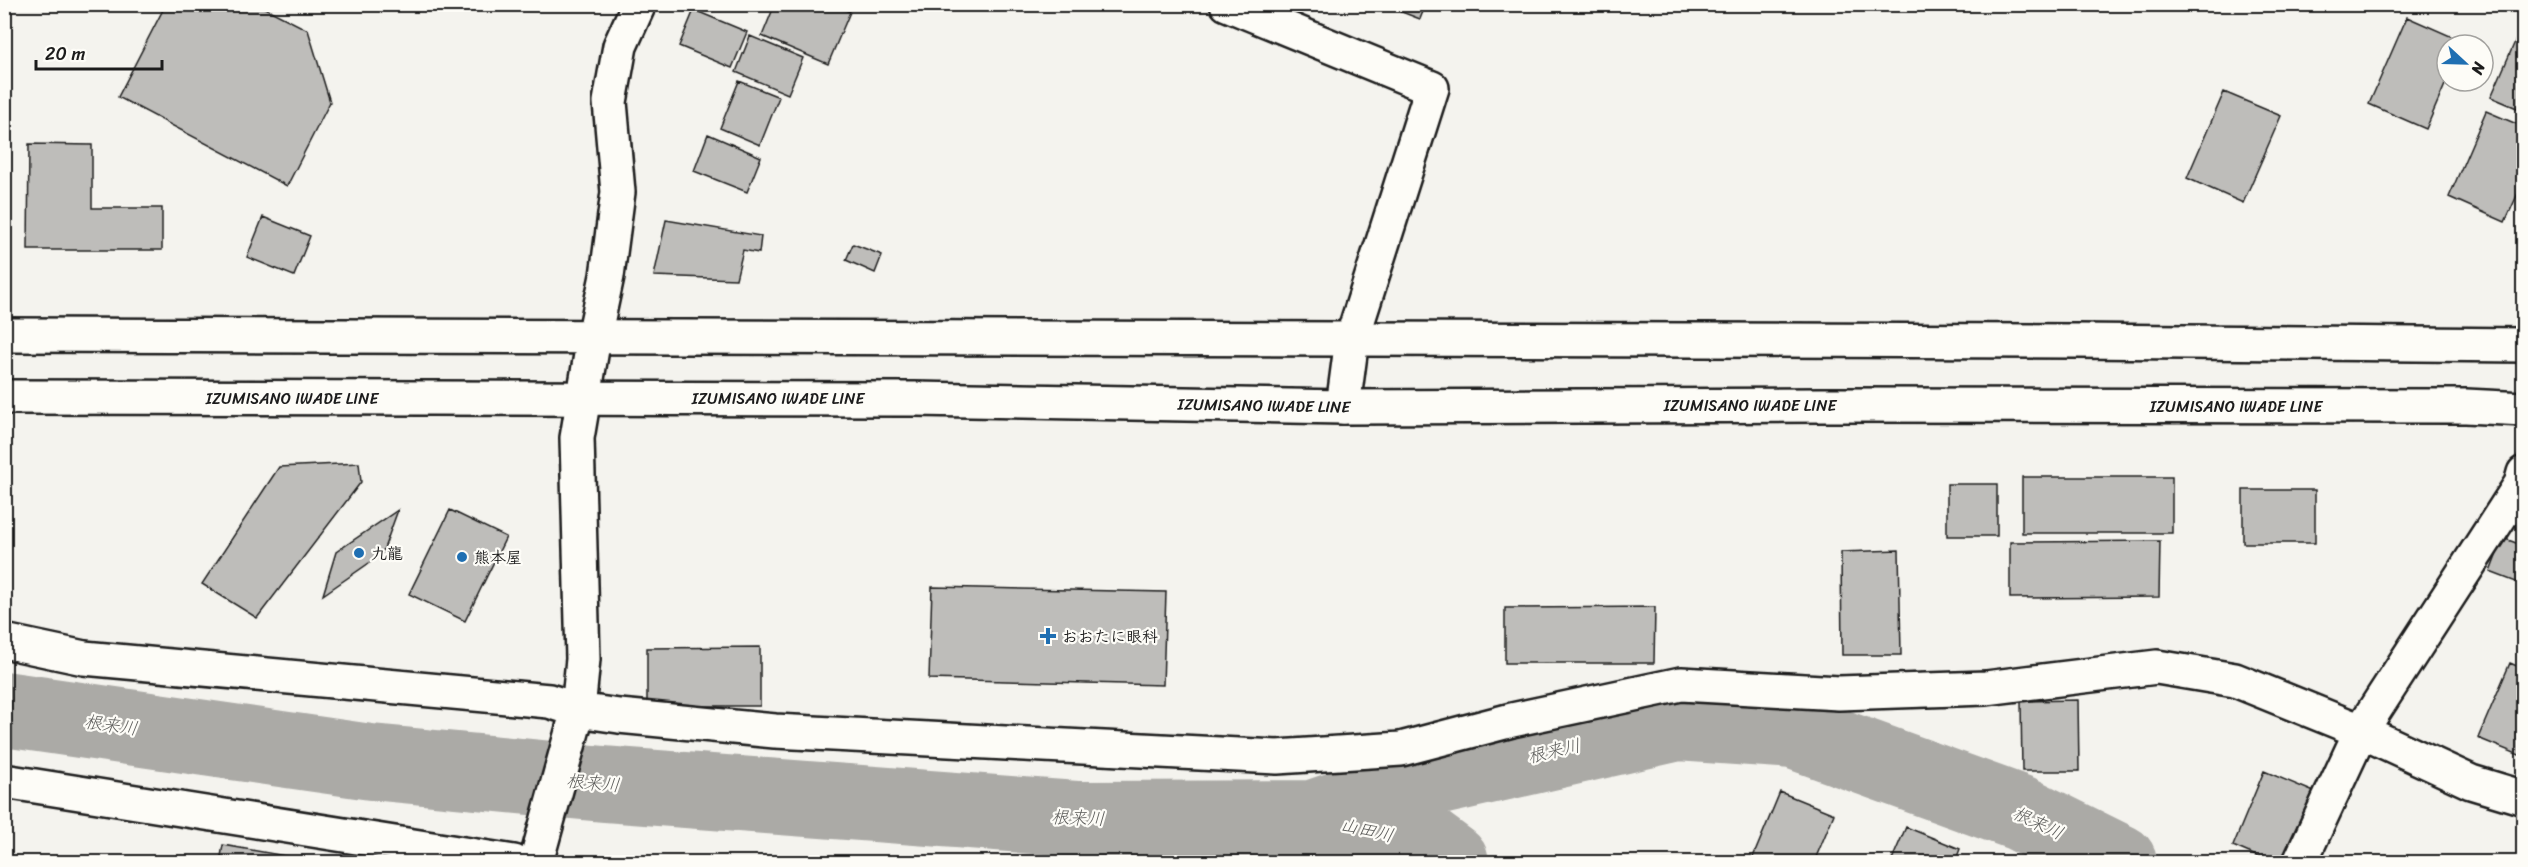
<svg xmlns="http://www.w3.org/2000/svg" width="2528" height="867" viewBox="0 0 2528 867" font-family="Sriracha,'Klee One',sans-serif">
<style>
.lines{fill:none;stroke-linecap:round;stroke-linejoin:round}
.river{stroke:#abaaa6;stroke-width:76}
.building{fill:#bebdba;stroke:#1c1c1c;stroke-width:1.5}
.minor-casing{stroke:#1c1c1c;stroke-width:38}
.major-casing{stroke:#1c1c1c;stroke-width:38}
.minor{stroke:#fdfcf7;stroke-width:33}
.major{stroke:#fdfcf7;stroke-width:33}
.poi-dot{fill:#1f6fb2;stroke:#fdfcf7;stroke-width:2}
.labels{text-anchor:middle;stroke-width:4.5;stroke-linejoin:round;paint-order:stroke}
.street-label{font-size:16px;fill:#1c1c1c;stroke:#fdfcf7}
.poi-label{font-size:16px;font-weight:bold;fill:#1c1c1c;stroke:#fdfcf7;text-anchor:start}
.water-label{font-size:18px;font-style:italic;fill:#5c5c5a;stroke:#fdfcf7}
</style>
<rect width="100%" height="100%" fill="#f4f3ee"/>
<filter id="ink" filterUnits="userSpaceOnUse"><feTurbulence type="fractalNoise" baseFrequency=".0167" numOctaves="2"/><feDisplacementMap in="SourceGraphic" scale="12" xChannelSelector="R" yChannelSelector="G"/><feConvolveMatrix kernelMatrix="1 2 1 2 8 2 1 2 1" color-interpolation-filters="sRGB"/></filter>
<g filter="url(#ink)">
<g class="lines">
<!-- river -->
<path class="river" d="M4 709 371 762 604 784 1076 819 1313 818 1418 782 1678 723 1794 731 2020 813 2119 862
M1313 818 1428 845 1451 862"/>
</g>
<!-- building -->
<path class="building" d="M166 4H257L308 30 330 102 287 186 118 97Z
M775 4H832L850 12 828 64 762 36Z
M1381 4H1426L1420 19Z
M694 10 747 32 732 68 679 46Z
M2407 17 2464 42 2462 45H2447V80L2426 129 2369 104Z
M2524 21V111L2491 97Z
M750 36 803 58 788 94 736 72Z
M739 81 779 97 760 145 720 128Z
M2224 92 2281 116 2243 203 2187 178Z
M2486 111 2524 127V180L2505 222 2449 197Z
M708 134 761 157 747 192 694 171Z
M29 144 92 145V208H162V250H28Z
M263 217 310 236 294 276 247 257Z
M666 220 761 236 759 253 743 250 736 279 654 276Z
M853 244 882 255 875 273 846 260Z
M359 463 361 482 257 618 202 584 279 467Z
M2022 477H2172V533H2022Z
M1947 484H1997V536H1947Z
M2243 490H2315V543H2243Z
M398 510 382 554 323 595 336 552Z
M450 510 506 537 465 621 409 594Z
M2503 538 2524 546V585L2490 572Z
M2160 541 2159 597 2010 598V542Z
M1899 550 1901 655H1842L1841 552Z
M932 587 1166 592 1163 685 929 679Z
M1655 607 1654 663H1505V608Z
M760 647V706H647V648Z
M2510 663 2524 669V757L2478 738Z
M2078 700 2079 771H2022L2021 701Z
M2264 771 2314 792 2284 862H2270L2233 846Z
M1780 792 1834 814 1814 862H1751Z
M1906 827 1960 849 1955 862H1891Z
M223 845 319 862H220Z"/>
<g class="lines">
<!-- minor casing -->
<g class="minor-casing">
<path id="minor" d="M1227 4 1432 88 1352 339 1343 407
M4 641 84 658 549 701 578 710 619 716 775 731 1277 757 1401 749 1512 720 1681 684 1839 693 1986 688 2157 667 2235 680 2361 731 2471 782 2524 798
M4 781 514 862
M536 862 578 710 583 659 577 438 594 337 607 276 618 192 610 102 620 46 639 4
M2300 862 2361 731 2521 484 2524 473"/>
</g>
<!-- major casing -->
<g class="major-casing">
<path id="major" d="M4 335 2076 341 2524 345
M4 397 915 399 1343 407 1823 405 2466 406 2524 409"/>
</g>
<!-- minor -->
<use href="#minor" class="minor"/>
<!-- major -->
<use href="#major" class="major"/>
</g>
</g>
<!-- markers -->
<g class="poi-dot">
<circle cx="359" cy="553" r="6"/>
<circle cx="462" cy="557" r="6"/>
<path d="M1045 627h6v6h6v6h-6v6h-6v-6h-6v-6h6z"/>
</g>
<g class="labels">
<!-- street labels -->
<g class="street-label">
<text x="292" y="404">IZUMISANO IWADE LINE</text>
<text x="778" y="404">IZUMISANO IWADE LINE</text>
<text transform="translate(1264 405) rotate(1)" y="6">IZUMISANO IWADE LINE</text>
<text x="1750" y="411">IZUMISANO IWADE LINE</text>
<text x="2236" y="412">IZUMISANO IWADE LINE</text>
</g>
<!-- poi labels -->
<g class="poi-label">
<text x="371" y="559">九龍</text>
<text x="474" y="563">熊本屋</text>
<text x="1062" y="642">おおたに眼科</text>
</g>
<!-- water labels -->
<g class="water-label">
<text transform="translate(111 725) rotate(8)" y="6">根来川</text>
<text transform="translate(1554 751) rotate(-13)" y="6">根来川</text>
<text transform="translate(593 783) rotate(5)" y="6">根来川</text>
<text transform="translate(1078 818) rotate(2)" y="6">根来川</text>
<text transform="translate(2038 823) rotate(25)" y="6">根来川</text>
<text transform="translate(1367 830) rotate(13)" y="6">山田川</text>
</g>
</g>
<!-- margin -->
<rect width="2528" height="867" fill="none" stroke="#fdfcf7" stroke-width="24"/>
<rect x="12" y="12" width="2504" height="843" fill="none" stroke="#1c1c1c" stroke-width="2" filter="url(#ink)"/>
<!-- north arrow -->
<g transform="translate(2465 63) rotate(112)"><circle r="28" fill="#fdfcf7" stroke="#a3a29f" stroke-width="1.5"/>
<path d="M0-4.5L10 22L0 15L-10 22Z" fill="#1f6fb2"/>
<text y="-9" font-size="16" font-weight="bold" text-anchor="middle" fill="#1c1c1c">N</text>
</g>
<!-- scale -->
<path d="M36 60v9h126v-9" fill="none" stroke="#1c1c1c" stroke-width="3"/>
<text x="45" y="60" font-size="18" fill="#1c1c1c" stroke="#fdfcf7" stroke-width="4.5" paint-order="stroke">20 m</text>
</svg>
